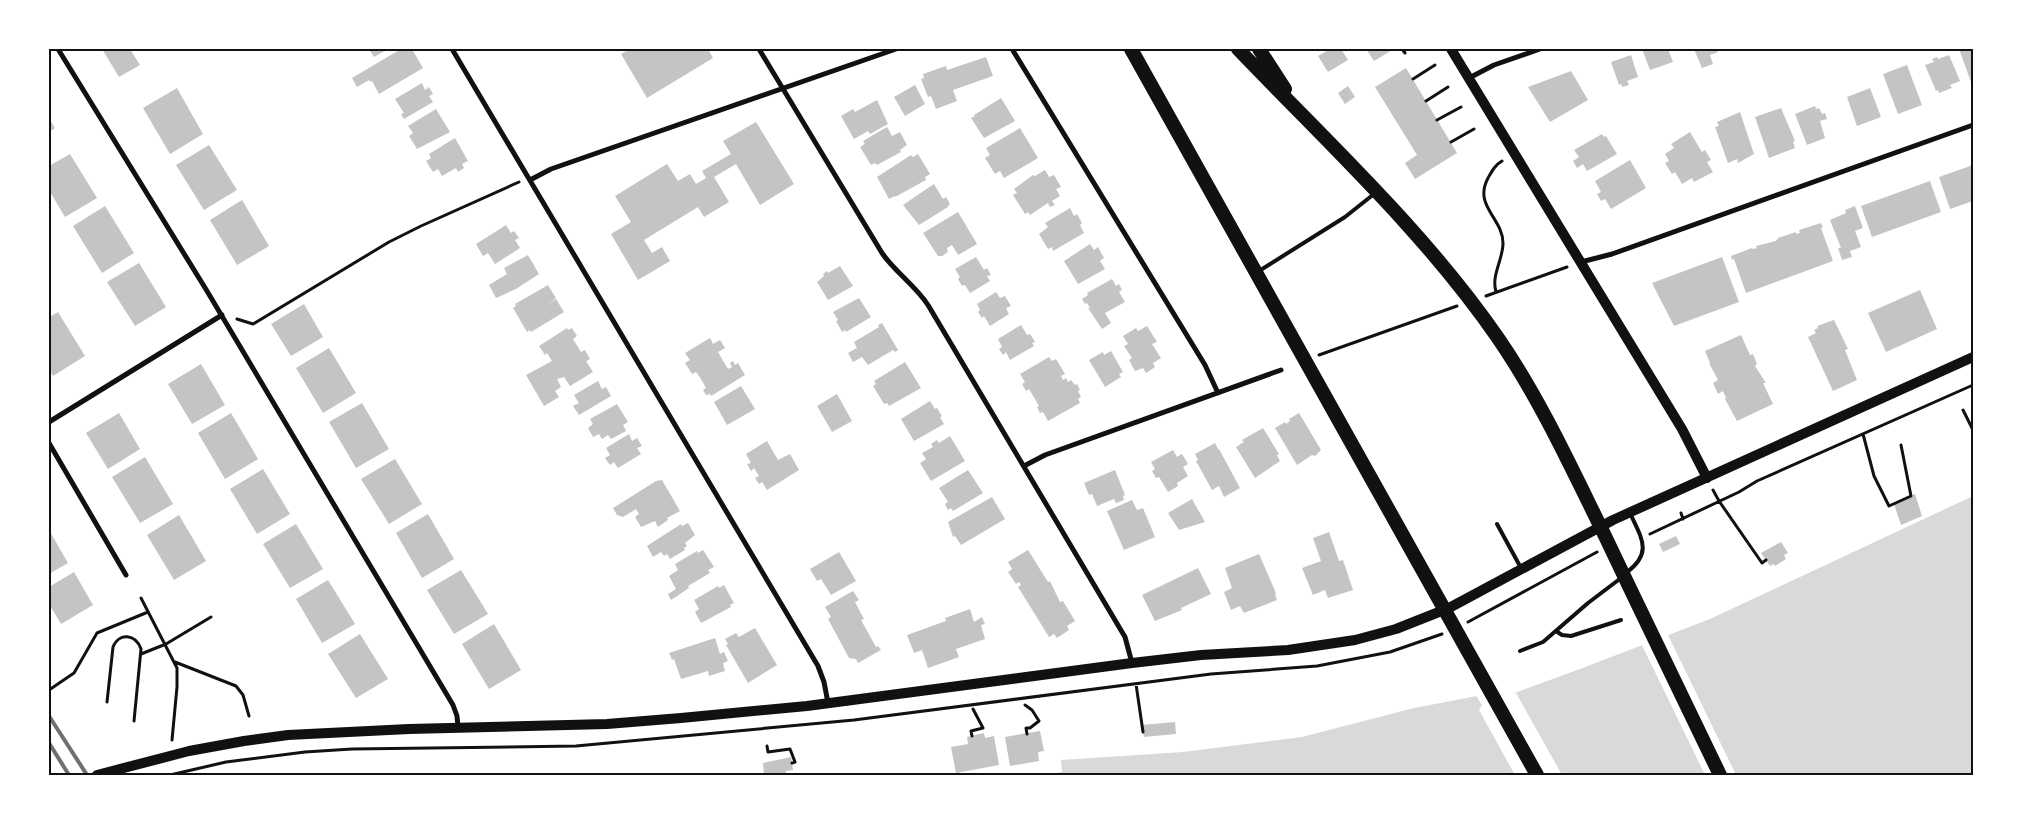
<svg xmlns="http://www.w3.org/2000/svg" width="2022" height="824" viewBox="0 0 2022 824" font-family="'Roboto Condensed',sans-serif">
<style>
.water{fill:#d9d9d9}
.pier{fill:#fff}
.building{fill:#c4c4c4}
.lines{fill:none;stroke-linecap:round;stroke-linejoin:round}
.path{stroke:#111;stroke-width:3}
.service{stroke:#111;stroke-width:4}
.minor{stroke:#111;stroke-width:5}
.secondary{stroke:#111;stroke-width:10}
.trunk{stroke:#111;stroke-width:14}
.rail{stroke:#707070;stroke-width:4}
.neatline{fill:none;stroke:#111;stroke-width:2}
</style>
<rect width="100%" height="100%" fill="#fff"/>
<!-- water -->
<path class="water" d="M1973 496V775H1049L1062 772 1061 760 1183 752 1302 737 1414 708 1477 696 1482 705 1580 669 1710 619Z"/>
<!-- pier -->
<path class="pier" d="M1667 633 1736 775H1705L1641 643Z
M1509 692 1511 694 1516 693 1562 775H1515L1479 710 1482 705 1475 694 1478 695 1483 702Z"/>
<!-- building -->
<path class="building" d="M102 49H130L140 65 119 77Z
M369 49H388L374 57Z
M401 49H412L423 68 379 94 372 81 370 82 369 80 357 87 352 78Z
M630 49H708L713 58 647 98 621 54Z
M1330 49H1341L1348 60 1328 72 1318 56Z
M1366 49H1394L1374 61Z
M1642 49H1668L1673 62 1650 70Z
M1694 49H1717L1718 52 1710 55 1713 64 1702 68Z
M1959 49H1973V81L1971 82Z
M1631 55 1638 77 1627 81 1629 85 1622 87 1621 84 1619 85 1611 62Z
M1949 55 1960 81 1950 85 1952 88 1939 93 1938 90 1936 91 1925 65 1934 62 1932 59 1937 57 1938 59Z
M986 57 993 76 953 90 957 101 936 109 931 96 928 97 921 79 924 78 923 74 946 66 947 70Z
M1907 65 1922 105 1898 114 1883 74Z
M1406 68 1457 153 1415 179 1405 163 1417 155 1375 87Z
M1571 71 1588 100 1550 122 1528 87Z
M422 83 425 90 429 87 433 94 429 96 433 102 404 119 401 114 404 113 395 99Z
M915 85 925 104 905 116 894 97Z
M1348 86 1355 97 1345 104 1338 93Z
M177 88 203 134 170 154 143 108Z
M1870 88 1881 117 1857 126 1847 97Z
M1001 98 1015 121 984 138 971 118 975 116 974 115Z
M877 100 888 124 870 134 868 131 854 139 841 116 853 109 855 112Z
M1815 106 1816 109 1819 108 1822 114 1825 113 1827 119 1820 121 1825 138 1807 145 1795 114Z
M1781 108 1795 141 1793 142 1795 148 1769 158 1755 117Z
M436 109 450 132 417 149 409 136 413 133 408 126Z
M1740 112 1754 154 1738 163 1737 159 1728 163 1715 127 1719 126 1717 122Z
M49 118 55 128 49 132Z
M756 122 794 184 760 205 736 164 714 177 729 202 704 217 698 207 644 240 652 253 662 247 670 261 638 280 611 234 631 222 615 196 667 164 678 181 690 174 696 184 706 178 702 171 731 154 723 141Z
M887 127 892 136 900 132 907 145 900 150 901 152 877 165 875 163 871 165 860 147 865 144 863 141Z
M1020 128 1038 158 1004 178 1000 171 995 174 985 158 990 155 986 148Z
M1690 132 1702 152 1705 150 1711 160 1707 162 1713 172 1694 182 1692 178 1682 184 1675 172 1672 174 1665 163 1669 161 1665 154 1674 148 1671 144Z
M1602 134 1604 137 1606 136 1617 154 1587 171 1583 164 1577 168 1573 161 1579 157 1574 150Z
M455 138 468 161 462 164 464 168 458 172 456 168 442 176 438 169 433 172 426 161 431 158 429 154Z
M209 145 237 190 204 210 176 165Z
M70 154 97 198 65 217 49 190V166Z
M918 154 930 174 925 177 926 180 895 197V196L889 199 877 177 911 155 913 157Z
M1630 160 1646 188 1611 209 1605 199 1601 201 1597 194 1601 192 1595 181Z
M1973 165V201L1950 209 1939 177Z
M1045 170 1049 177 1054 175 1061 187 1056 189 1060 196 1052 201 1055 205 1050 207 1048 203 1030 215 1028 212 1025 214 1013 195 1017 193 1014 189 1033 175 1035 176Z
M1930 181 1941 212 1872 237 1861 206Z
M934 184 943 199 946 197 950 204 948 206V207L919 225 903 205Z
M242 200 269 246 237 265 210 220Z
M105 206 134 253 102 273 73 226Z
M1855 206 1863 228 1855 231 1861 247 1850 251 1852 257 1842 260 1838 248H1841L1830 220 1846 213 1845 210Z
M1070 208 1074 216 1077 214 1082 223 1080 225 1084 233 1053 251 1052 247 1048 249 1039 234 1048 227 1045 223Z
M958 212 977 244 958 255 952 245 947 248 948 252 942 256H938L923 233Z
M1821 223 1823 227 1821 228 1833 261 1746 293 1734 259 1732 260 1731 256 1752 248 1753 249 1757 248 1756 246 1776 241 1778 238 1796 232V234L1800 233 1799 230Z
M506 225 511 233 514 231 519 238 515 240 520 248 495 264 488 253 483 256 476 244Z
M1090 244 1094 250 1098 247 1104 258 1100 261 1105 269 1078 284 1064 261Z
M528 255 539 274 516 289 496 298 489 285 507 274 504 268Z
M976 257 984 270 987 268 991 275 987 276 990 281 970 293 965 285 962 286 958 279 960 277 955 269Z
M1722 257 1739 302 1674 326 1652 283Z
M139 263 166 307 135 326 107 282Z
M840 266 853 286 828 300 817 282 824 276 823 274 827 271 828 273Z
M1112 279 1116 286 1119 284 1122 290 1119 292 1125 302 1105 313 1111 323 1102 329 1088 308H1090L1087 303 1085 304 1082 299 1088 295 1087 293Z
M548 285 556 298 548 305 556 299 564 312 531 332 530 330 527 332 513 308 516 306 515 304Z
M1920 290 1937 329 1886 352 1868 313Z
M996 292 1000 298 1005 296 1011 306 1006 308 1009 314 990 326 984 316 982 318 978 312 980 310 977 304Z
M859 298 871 317 846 332 845 330 842 332 836 321 838 320 833 312Z
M304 304 323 337 291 356 271 324Z
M58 312 85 356 53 376 49 369V317Z
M1834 320 1848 349 1845 350 1857 380 1833 391 1808 337 1816 333 1814 330 1818 328 1817 326Z
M882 323 898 350 895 352 893 350 868 365 862 357 853 362 848 353 857 348 854 342 879 327 878 325Z
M1021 325 1027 335 1030 334 1035 342 1032 343 1034 346 1010 360 1006 352 1003 355 999 349 1002 347 998 339Z
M1147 326 1157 342 1152 344 1161 358 1153 363 1155 367 1146 373 1143 368 1135 371 1129 360 1132 358 1124 346 1128 344 1123 336 1136 328 1138 331Z
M567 328 568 330 572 328 577 336 573 339 581 352 585 350 590 359 586 361 593 372 570 386 564 377 557 379 561 387 555 391 559 397 544 406 526 375 552 361 547 353 545 355 539 346Z
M1741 335 1750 355 1753 354 1757 364 1755 366 1766 383H1763L1773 404 1737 421 1725 399 1726 398 1723 391 1718 394 1713 383 1718 380 1709 363H1710L1705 351Z
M710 338 713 344 720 340 725 348 718 352 728 369 732 367 730 363 733 361 735 365 738 363 745 375 711 396 710 394 706 395 703 390 706 388 701 379 696 372 692 374 685 363 690 360 685 353Z
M329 348 356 393 323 413 296 368Z
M1111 351 1123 372 1119 374 1121 377 1105 387 1089 360 1103 352 1104 355Z
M1049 357 1052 361 1056 359 1065 374 1061 376 1063 380 1066 378 1068 382 1071 380 1075 385 1077 384 1080 390 1078 391 1081 397 1078 399 1080 403 1048 421 1043 412 1040 413 1037 407 1039 406 1029 389 1026 391 1022 384 1025 382 1020 374Z
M905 362 921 388 889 406 887 403 884 404 873 386 876 384 874 381Z
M201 364 225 405 192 424 168 384Z
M598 381 602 389 606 387 611 396 579 415 573 406 579 403 574 395Z
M741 386 755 409 727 425 714 402Z
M837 394 852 421 832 432 817 406Z
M930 401 935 409 937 408 942 416 940 417 944 424 914 441 901 419Z
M362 403 389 449 356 468 329 422Z
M617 404 628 422 623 425 626 431 611 439 608 435 602 439 599 434 593 437 588 428 593 424 590 419Z
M119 413 140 449 108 469 86 433Z
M231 413 258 459 225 479 198 433Z
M1299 413 1321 450 1315 456 1312 455 1297 465 1275 428 1285 422 1286 424 1290 421 1289 419Z
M1263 428 1279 454 1277 455 1280 461 1255 478 1236 447 1244 442 1242 440Z
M629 434 632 441 637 438 642 446 637 448 641 454 618 468 614 462 610 465 605 458 610 455 606 448Z
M950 436 965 461 931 481 920 463 926 459 922 453 933 447 931 444 937 440 939 443Z
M767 441 778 460 790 454 799 470 767 490 762 482 759 484 755 478 759 476 754 468 751 471 747 464 751 463 746 454Z
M1215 443 1218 449H1219L1240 488 1224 497 1219 486 1212 490 1196 461 1198 460 1195 454Z
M1173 450 1177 457 1182 454 1188 464 1183 467 1188 476 1177 483 1178 486 1168 492 1159 477 1156 478 1152 471 1155 469 1151 462Z
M145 457 173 504 140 523 112 477Z
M395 459 422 504 389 524 361 479Z
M263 469 290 514 257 534 230 489Z
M968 470 983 493 953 511 951 508 948 510 945 504 948 502 939 488Z
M1115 470 1125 495 1123 496 1124 500 1116 503 1114 499 1097 506 1092 494 1089 495 1084 483Z
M662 480 680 511 667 518 668 520 658 527 655 521 641 527 635 517 639 514 636 509 623 517 617 515 613 508 656 481Z
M1915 494 1922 516 1901 525 1894 504Z
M992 497 1005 519 961 545 955 536 953 537 948 522Z
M1192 499 1205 522 1179 530 1168 513Z
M1132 500 1137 510 1143 508 1155 537 1124 550 1107 511Z
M428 514 454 559 422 578 396 533Z
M179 515 206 561 174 580 147 535Z
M688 523 695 535 685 543 687 546 684 548 685 550 670 559 667 554 664 556 661 552 653 557 647 546 681 524 682 526Z
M296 524 323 569 290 588 263 544Z
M49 530 68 563 49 574Z
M1329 532 1339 561 1343 560 1353 590 1328 598 1325 590 1313 595 1302 568 1321 561 1313 538Z
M1676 536 1680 544 1663 552 1659 544Z
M1781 542 1788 553 1784 555 1786 559 1775 566 1774 564 1770 566 1761 553Z
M703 550 714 567 708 570 710 573 688 586 689 588 671 600 668 594 676 589 669 576 678 570 675 564 697 551 698 553Z
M1028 550 1048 582 1050 581 1060 602 1063 601 1075 621 1067 626 1069 630 1057 638 1054 634 1049 637 1018 587 1021 585 1019 582 1016 584 1008 572 1012 569 1008 562Z
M839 552 856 581 831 595 821 579 817 581 810 569Z
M1259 554 1276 593 1275 594 1277 600 1244 613 1240 606 1231 610 1224 592 1232 588 1225 568Z
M1198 568 1211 594 1181 608 1182 610 1155 621 1142 595Z
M461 570 488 614 454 634 427 590Z
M74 572 93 605 61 624 49 604V587Z
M328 580 355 624 322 643 296 599Z
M724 585 734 603 730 605 731 607 701 623 695 612 699 609 694 600 718 586 719 588Z
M853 591 859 600 855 602 864 619 861 620 876 647 878 646 881 650 858 663 856 659 849 658 828 619 831 617 825 607Z
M970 609 974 622 982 617 985 624 981 625 985 639 956 649 959 657 928 668 922 650 914 653 907 635 946 621 945 618Z
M494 624 521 670 489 689 462 644Z
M755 628 777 665 748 683 726 645 728 644 725 639 736 633 739 637Z
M360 634 388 679 356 698 328 654Z
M715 638 720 654 724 652 728 661 723 663 725 671 709 676 708 671 681 679 674 659 672 660 669 653Z
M1175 722 1176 734 1144 737 1142 725Z
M1040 731 1044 751 1038 752 1039 761 1010 766 1005 737Z
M984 733 985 738 994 736 999 765 956 773 951 747 968 744 967 737Z
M791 757 793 770 786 771V775H764L763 763Z"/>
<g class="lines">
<!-- path -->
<path class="path" d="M1402 49 1405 53
M1413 79 1435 65
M1426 101 1448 87
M1437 120 1461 107
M1451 142 1474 129
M1496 292C1491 275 1503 260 1503 243 1503 218 1473 206 1488 178 1492 171 1495 165 1502 161
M1486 296 1567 267
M237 319 253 324 389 242 421 226 519 182
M1319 355 1457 306
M1963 410 1973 430
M1863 434 1874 476 1889 506 1911 496 1901 445
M1713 490 1719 501 1762 563 1766 560
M1681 513 1683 519
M1650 534 1739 492 1757 481 1973 385
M141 598 177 668V687L172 740
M1468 622 1597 552
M141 654 166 644 211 617
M175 662 236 686 243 695 249 716
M1136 684 1143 732
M49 690 74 673 97 633 148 612
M107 702 113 647C119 632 136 634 141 649L134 721
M1025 705 1032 710 1039 721 1030 728H1026L1027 734
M972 736 971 731 983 728 973 709
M767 746 768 752 790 749 795 762 792 763
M170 775 226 762 305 752 352 749 576 746 854 720 1211 674 1317 666 1390 652 1442 634"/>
<!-- service -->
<path class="service" d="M1259 271 1345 217 1374 194
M1497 524 1521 568
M1626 573C1653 553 1642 539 1630 513
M1556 631 1562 635 1571 636 1621 620
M1520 651 1543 642 1588 603 1621 578"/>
<!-- minor -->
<path class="minor" d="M58 49 207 291 453 705 457 716 458 727
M452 49 818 666 824 682 828 703
M759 49 882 253C895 272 915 285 928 305L1125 637 1132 663
M1012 49 1205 365 1218 393
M1469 78 1494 65 1540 49
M530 180 551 169 896 49
M1581 262 1612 254 1973 125
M49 422 222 315
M49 443 126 575
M1024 466 1045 455 1281 370"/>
<!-- secondary -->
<path class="secondary" d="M1451 49 1682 429 1707 478
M97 775 189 751 244 741 288 735 409 729 607 724 681 718 807 706 1132 663 1201 655 1288 650 1355 640 1396 629 1449 608 1613 520 1973 357"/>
<!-- trunk -->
<path class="trunk" d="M1131 49 1537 775
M1238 49C1327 142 1424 231 1498 338 1540 399 1572 469 1605 536 1643 616 1682 696 1720 775
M1259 49 1285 89"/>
<!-- rail -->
<path class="rail" d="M49 716 87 775
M49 743 69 775"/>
</g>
<!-- border -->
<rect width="2022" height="824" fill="none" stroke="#ffffff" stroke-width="100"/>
<rect x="50" y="50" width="1922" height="724" class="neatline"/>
</svg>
